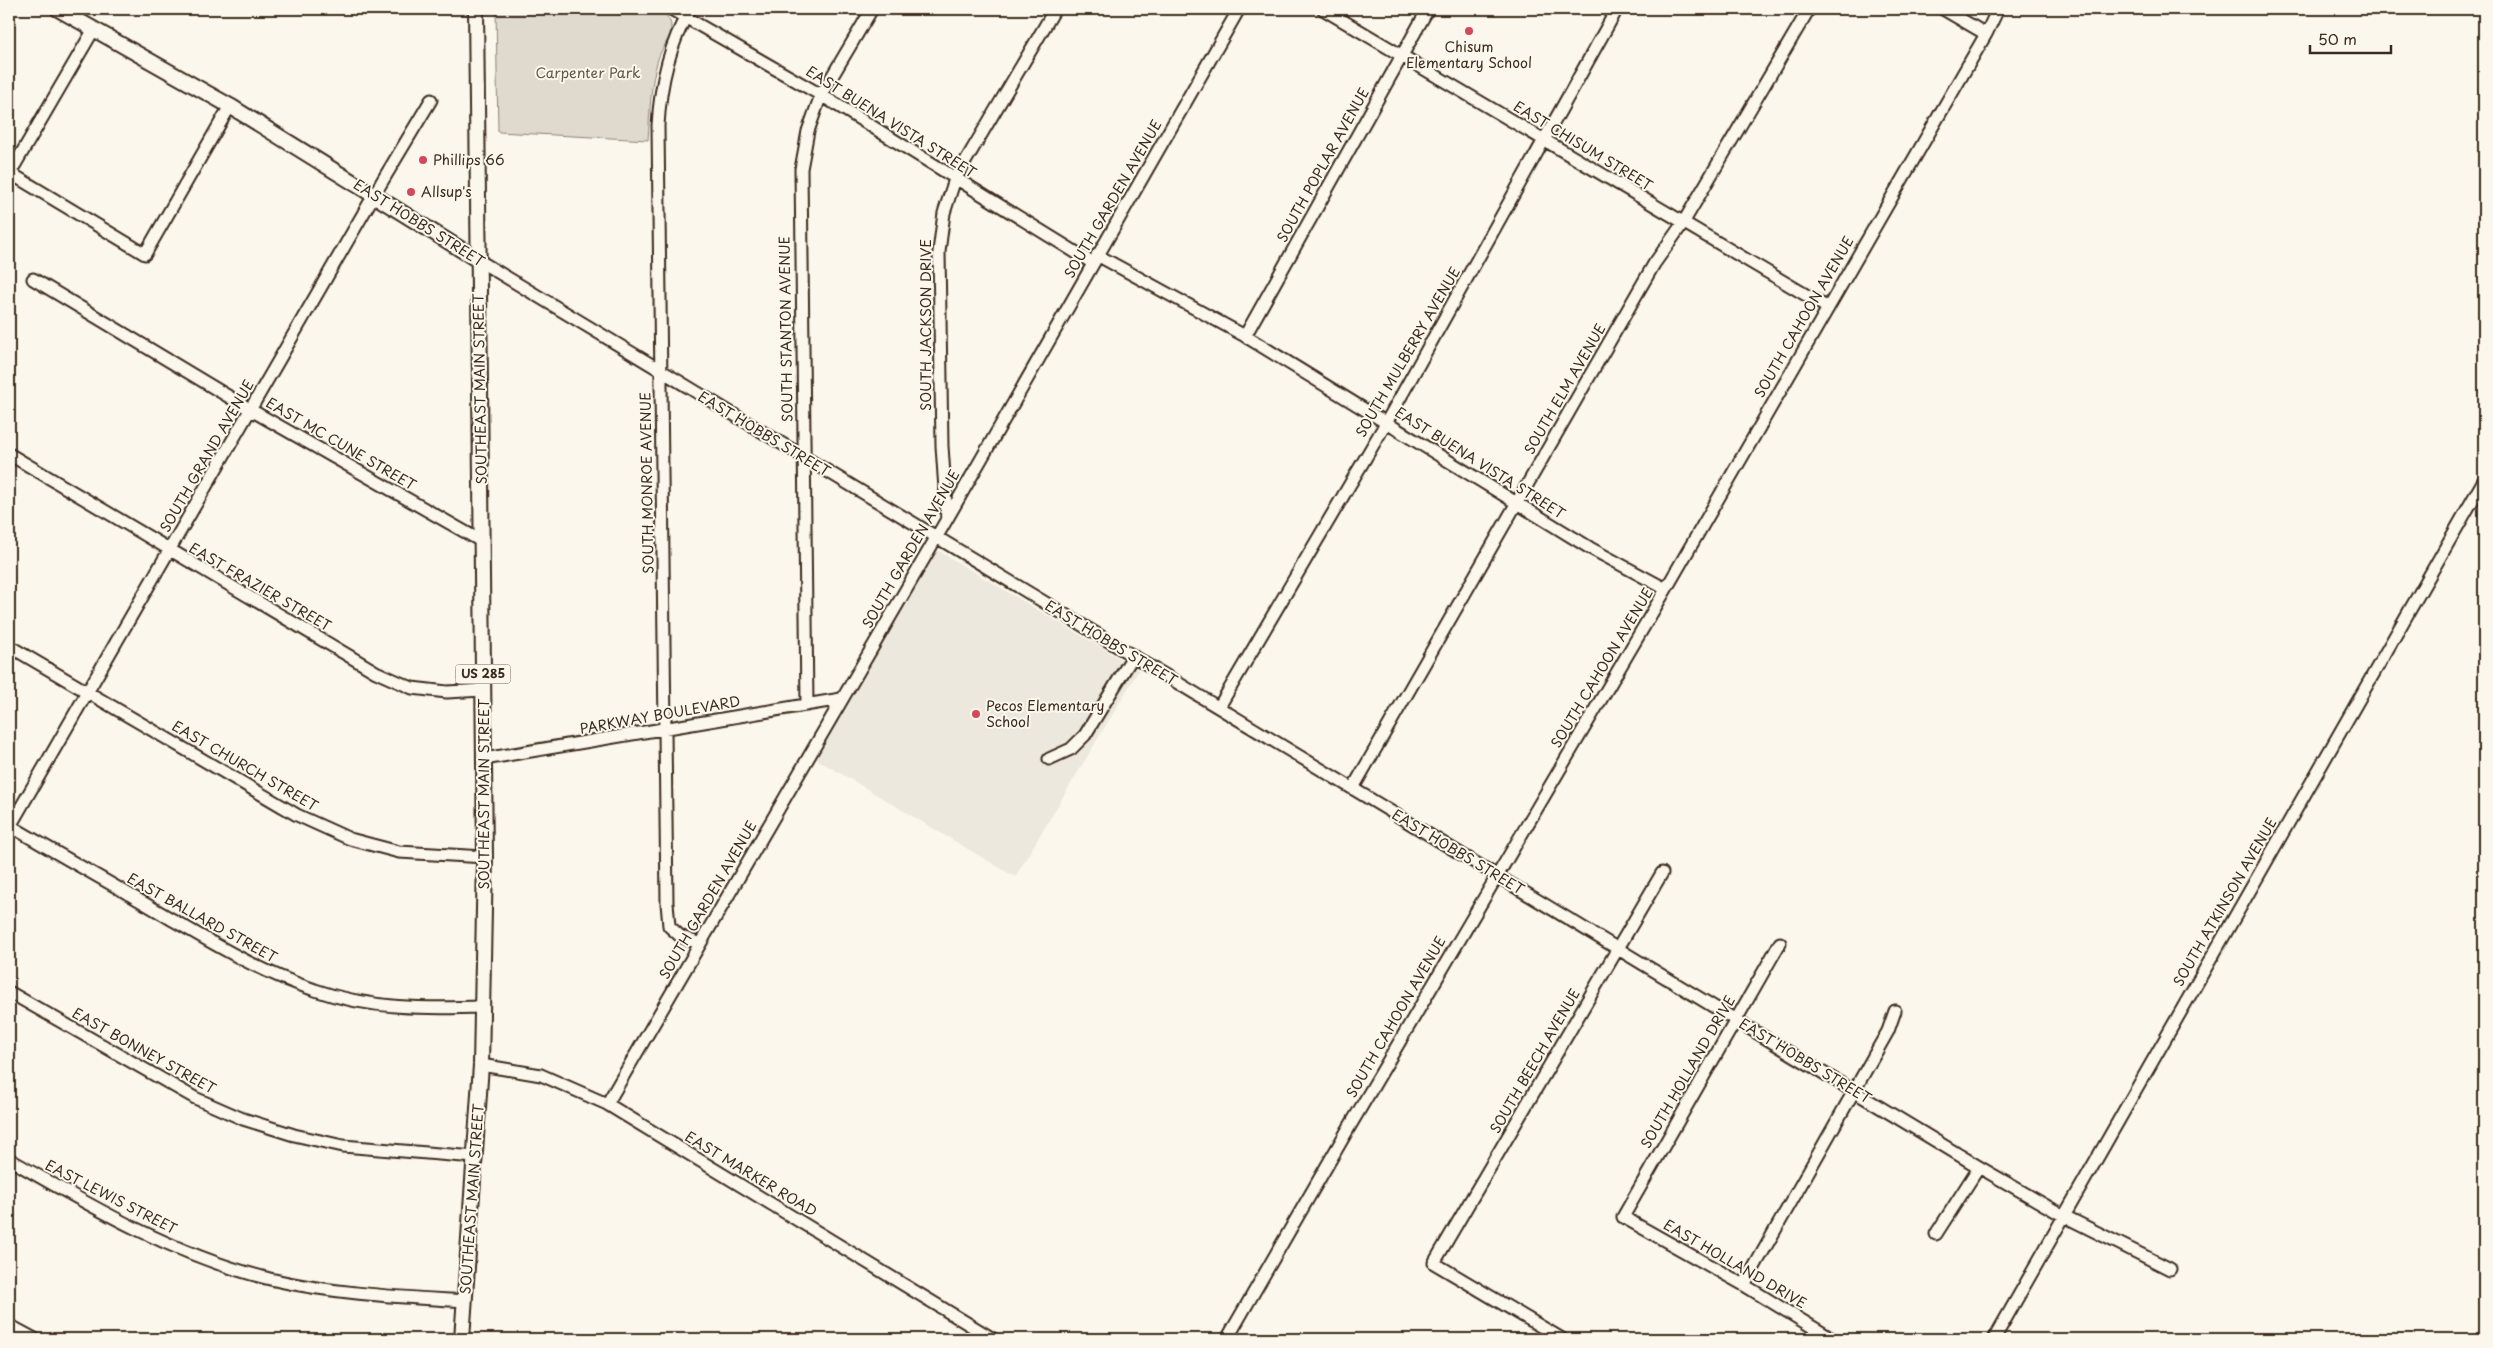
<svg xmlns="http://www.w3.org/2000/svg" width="2493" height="1348" viewBox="0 0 2493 1348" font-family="'Playpen Sans',sans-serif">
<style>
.built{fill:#ede8dd}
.green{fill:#dfd9ce;stroke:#8d8276}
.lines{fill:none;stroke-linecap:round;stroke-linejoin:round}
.minor-casing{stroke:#3b2a1e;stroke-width:15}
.major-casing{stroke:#3b2a1e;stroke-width:18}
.minor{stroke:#fbf7ec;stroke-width:11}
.major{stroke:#fbf7ec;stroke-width:14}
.poi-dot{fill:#d1495b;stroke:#fbf7ec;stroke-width:2}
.labels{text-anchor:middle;stroke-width:4;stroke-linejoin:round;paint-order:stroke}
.shield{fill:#fbf7ec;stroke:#75685c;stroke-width:1}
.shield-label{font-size:12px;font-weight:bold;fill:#3b2a1e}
.poi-label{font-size:14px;fill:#3b2a1e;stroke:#fbf7ec;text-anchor:start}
.park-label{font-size:14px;fill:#64564a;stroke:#fbf7ec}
.street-label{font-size:14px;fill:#3b2a1e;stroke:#fbf7ec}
</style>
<rect width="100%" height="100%" fill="#fbf7ec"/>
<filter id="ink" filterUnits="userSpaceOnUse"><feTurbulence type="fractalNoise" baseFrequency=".02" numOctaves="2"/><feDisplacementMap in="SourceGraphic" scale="10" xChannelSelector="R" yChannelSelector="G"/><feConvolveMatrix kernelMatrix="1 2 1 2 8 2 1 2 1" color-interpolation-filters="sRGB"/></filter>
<g filter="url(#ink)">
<!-- built -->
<path class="built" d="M937 550 1139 670 1015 877 813 757Z"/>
<!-- green -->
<path class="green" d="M496 9H658C664 13 671 19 671 26 672 38 661 48 658 59 650 85 650 113 648 140L498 132Z"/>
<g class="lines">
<!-- minor casing -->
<g class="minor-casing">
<path id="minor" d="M671 9 821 95 1093 263
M690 9C669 45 660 85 658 126L667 903 669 926 680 936 700 944
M1323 9 1828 308
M1943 9 1986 34
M94 29 10 173 145 254 230 106
M1097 255 1245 336 1590 548 1666 589
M478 260 1979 1167 2064 1216 2170 1269
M33 279 251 410 481 541
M1245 336 1428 9
M9 454 376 672 412 688 447 692 483 690
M947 519 942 446 939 252 944 213 955 179 1055 9
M9 646 297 815 350 839 399 852 485 857
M807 705 801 169 808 131 821 95 872 9
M1219 707 1386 423 1617 9
M484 759 841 699
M1049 759 1071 749 1085 735 1133 656
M1353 788 1654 264 1683 223 1809 9
M9 825C61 856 114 885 166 916 214 944 262 973 315 990 369 1009 426 1009 483 1007
M9 828 374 195 431 100
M1780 943 1623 1217 1744 1285 1832 1339
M9 992 195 1098 243 1119 294 1135 343 1146 475 1157
M481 1065 541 1075 607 1104 993 1339
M607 1104 947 519 1239 9
M9 1159C92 1207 176 1256 270 1279 334 1294 400 1297 465 1301
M1936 1234 1979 1167
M1744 1285 1888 1031 1895 1011
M9 1325 35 1339
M1227 1339 1347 1131 1666 589 1986 34 1998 9
M1562 1339 1434 1263 1662 873
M1994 1339 2484 480"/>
</g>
<!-- major casing -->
<g class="major-casing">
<path id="major" d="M58 9 230 106 478 260
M462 1339 481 1065 485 857 476 9"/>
</g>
<!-- minor -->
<use href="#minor" class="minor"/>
<!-- major -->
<use href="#major" class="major"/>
</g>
</g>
<!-- markers -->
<g class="poi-dot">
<circle cx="1469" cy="31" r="5"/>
<circle cx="423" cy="160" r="5"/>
<circle cx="411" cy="192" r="5"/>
<circle cx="976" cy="714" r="5"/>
</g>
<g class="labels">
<!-- shield labels -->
<rect class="shield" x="455.5" y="664.5" width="55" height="19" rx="4"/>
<g class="shield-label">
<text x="483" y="678">US 285</text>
</g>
<!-- poi labels -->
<g class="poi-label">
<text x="1469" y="52" text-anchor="middle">Chisum<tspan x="1469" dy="16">Elementary School</tspan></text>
<text x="433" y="165">Phillips 66</text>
<text x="421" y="197">Allsup's</text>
<text x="986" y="711">Pecos Elementary<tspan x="986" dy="16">School</tspan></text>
</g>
<!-- park labels -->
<g class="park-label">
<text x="588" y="78">Carpenter Park</text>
</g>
<!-- street labels -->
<g class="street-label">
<text transform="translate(891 122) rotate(32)" y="5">EAST BUENA VISTA STREET</text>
<text transform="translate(1583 146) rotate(31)" y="5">EAST CHISUM STREET</text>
<text transform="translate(1323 165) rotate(-61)" y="5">SOUTH POPLAR AVENUE</text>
<text transform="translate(1113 199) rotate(-60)" y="5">SOUTH GARDEN AVENUE</text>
<text transform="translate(419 223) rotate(32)" y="5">EAST HOBBS STREET</text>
<text transform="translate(1804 317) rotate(-60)" y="5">SOUTH CAHOON AVENUE</text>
<text transform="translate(926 325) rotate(-90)" y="5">SOUTH JACKSON DRIVE</text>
<text transform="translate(786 329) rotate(-91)" y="5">SOUTH STANTON AVENUE</text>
<text transform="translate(1408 352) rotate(-60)" y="5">SOUTH MULBERRY AVENUE</text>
<text transform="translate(480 389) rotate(-91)" y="5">SOUTHEAST MAIN STREET</text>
<text transform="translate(1565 389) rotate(-60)" y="5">SOUTH ELM AVENUE</text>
<text transform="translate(764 434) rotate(31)" y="5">EAST HOBBS STREET</text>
<text transform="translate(341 444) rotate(30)" y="5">EAST MC CUNE STREET</text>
<text transform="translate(207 456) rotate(-60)" y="5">SOUTH GRAND AVENUE</text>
<text transform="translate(1480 463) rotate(32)" y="5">EAST BUENA VISTA STREET</text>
<text transform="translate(647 483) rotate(-91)" y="5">SOUTH MONROE AVENUE</text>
<text transform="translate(911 549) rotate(-60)" y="5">SOUTH GARDEN AVENUE</text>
<text transform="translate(260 587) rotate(30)" y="5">EAST FRAZIER STREET</text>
<text transform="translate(1111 643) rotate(31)" y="5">EAST HOBBS STREET</text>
<text transform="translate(1602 668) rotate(-59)" y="5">SOUTH CAHOON AVENUE</text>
<text transform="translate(660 715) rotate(-10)" y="5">PARKWAY BOULEVARD</text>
<text transform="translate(245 766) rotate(30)" y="5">EAST CHURCH STREET</text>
<text transform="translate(484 794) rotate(-90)" y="5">SOUTHEAST MAIN STREET</text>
<text transform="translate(1458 852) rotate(31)" y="5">EAST HOBBS STREET</text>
<text transform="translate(708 900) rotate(-60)" y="5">SOUTH GARDEN AVENUE</text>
<text transform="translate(2225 902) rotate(-60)" y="5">SOUTH ATKINSON AVENUE</text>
<text transform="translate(202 918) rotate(29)" y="5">EAST BALLARD STREET</text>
<text transform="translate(1396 1017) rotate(-60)" y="5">SOUTH CAHOON AVENUE</text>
<text transform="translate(144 1051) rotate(29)" y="5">EAST BONNEY STREET</text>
<text transform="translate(1535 1061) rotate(-60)" y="5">SOUTH BEECH AVENUE</text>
<text transform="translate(1805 1061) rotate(31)" y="5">EAST HOBBS STREET</text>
<text transform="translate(1688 1072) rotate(-60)" y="5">SOUTH HOLLAND DRIVE</text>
<text transform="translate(751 1174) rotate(31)" y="5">EAST MARKER ROAD</text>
<text transform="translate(111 1197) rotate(27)" y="5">EAST LEWIS STREET</text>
<text transform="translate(472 1199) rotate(-86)" y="5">SOUTHEAST MAIN STREET</text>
<text transform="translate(1735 1264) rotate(30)" y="5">EAST HOLLAND DRIVE</text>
</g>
</g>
<!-- margin -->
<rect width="2493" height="1348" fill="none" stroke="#fbf7ec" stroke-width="30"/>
<rect x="15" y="15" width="2463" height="1318" fill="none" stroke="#3b2a1e" stroke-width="2" filter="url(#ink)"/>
<!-- scale -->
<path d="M2310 45v8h81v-8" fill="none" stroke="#3b2a1e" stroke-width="2.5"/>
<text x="2318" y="45" font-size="15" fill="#3b2a1e" stroke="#fbf7ec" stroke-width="4" paint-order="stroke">50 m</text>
</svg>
